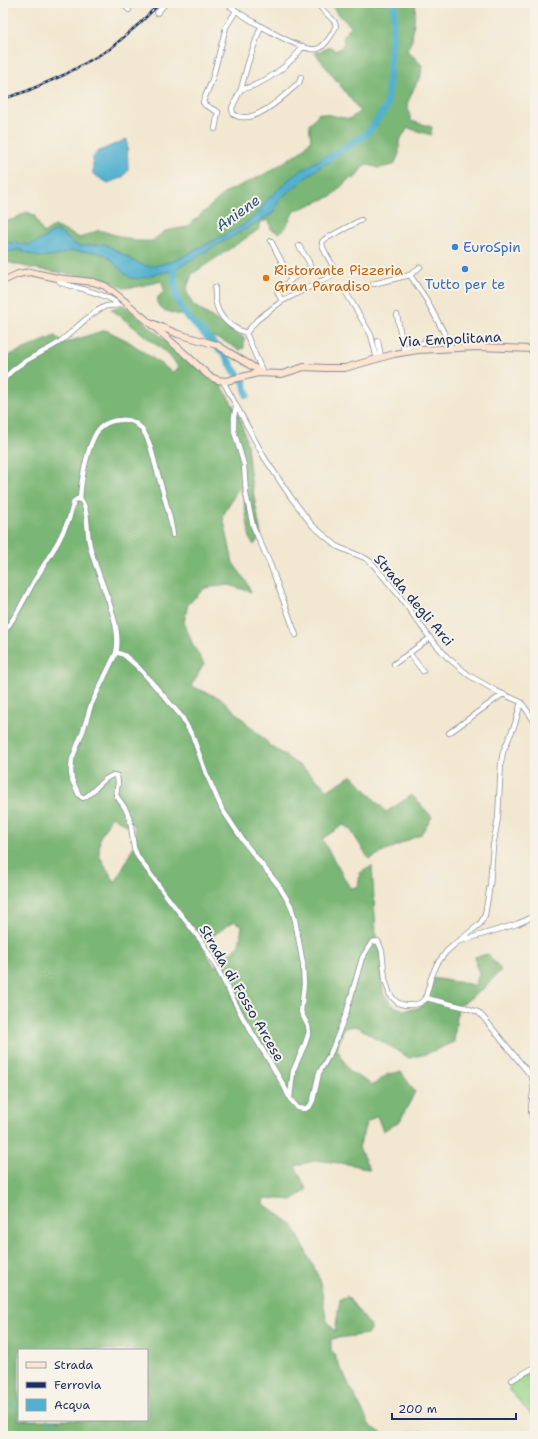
<svg xmlns="http://www.w3.org/2000/svg" width="538" height="1439" viewBox="0 0 538 1439" font-family="'Shantell Sans',sans-serif">
<style>
.green{fill:#99d589;stroke:#5a8274}
.forest{fill:#7ab675;stroke:#4a726a;fill-rule:evenodd}
.water{fill:#51b1cf;stroke:#367096}
.lines{fill:none;stroke-linecap:round;stroke-linejoin:round}
.stream{stroke:#51b1cf;stroke-width:1}
.river{stroke:#51b1cf;stroke-width:7}
.street-casing{stroke:#868b97;stroke-width:6}
.secondary-casing{stroke:#868b97;stroke-width:8}
.street{stroke:#fff;stroke-width:4.5}
.secondary{stroke:#fde4d0;stroke-width:6}
.rail-casing{stroke:#1b2f5e;stroke-width:2.5}
.rail{stroke:#f7f3e8;stroke-width:1;stroke-dasharray:3;stroke-linecap:butt}
.shop-dot{fill:#3f7fe0;stroke:#f7f3e8;stroke-width:1.5}
.food-dot{fill:#e8710a;stroke:#f7f3e8;stroke-width:1.5}
.labels{text-anchor:middle;stroke-width:4;stroke-linejoin:round;paint-order:stroke}
.shop-label{font-size:14px;fill:#366cbe;stroke:#f7f3e8;text-anchor:start}
.food-label{font-size:14px;fill:#c56008;stroke:#f7f3e8;text-anchor:start}
.street-label{font-size:14px;fill:#1b2f5e;stroke:#f7f3e8}
.water-label{font-size:15px;font-style:italic;fill:#2b5680;stroke:#f7f3e8}
</style>
<rect width="100%" height="100%" fill="#f7f3e8"/>
<filter id="ink" filterUnits="userSpaceOnUse"><feTurbulence type="fractalNoise" baseFrequency=".025" numOctaves="2"/><feDisplacementMap in="SourceGraphic" scale="8" xChannelSelector="R" yChannelSelector="G"/><feConvolveMatrix kernelMatrix="1 2 1 2 8 2 1 2 1" color-interpolation-filters="sRGB"/></filter>
<filter id="wash" filterUnits="userSpaceOnUse"><feTurbulence type="fractalNoise" baseFrequency=".012" numOctaves="4" result="noise"/><feDisplacementMap in="SourceGraphic" scale="16" xChannelSelector="R" yChannelSelector="G"/><feGaussianBlur stdDeviation="0.9" result="paint"/><feColorMatrix in="noise" values="0 0 0 0 0 0 0 0 0 0 0 0 0 0 0 0 0 1.4 0 .05"/><feComposite in="paint" operator="in"/></filter>
<g filter="url(#wash)">
<rect width="100%" height="100%" fill="#f2e7d0"/>
<!-- green -->
<path class="green" d="M535 1369V1419L509 1390 511 1383Z"/>
<!-- forest -->
<path class="forest" d="M328 3H416L412 40 407 50 422 65 421 75 415 86 407 104 411 121 432 127 431 135 408 128 399 141V154L394 165 379 168 365 164 354 179 350 178 332 196 294 211 286 227 279 233 271 229 269 220 259 223V229L255 232 192 274 186 290 193 305 244 338V348L239 350 222 340 206 335 186 317 163 310 157 303 158 297 164 291 162 281 136 287 123 288 104 278 82 276 31 268 3 261V219L5 221 12 220 27 212 34 215 43 233 54 226 80 238 99 230 135 241H152L165 231 187 227 226 192 265 174 303 150 311 140 309 125 319 113 350 119 360 111 315 53 331 47 336 51 344 45 343 35 351 27Z
M124 305 212 380 222 386 241 420 247 444 251 480 261 535 254 545 250 540 243 494 239 487 223 516 233 563 246 581 251 592 229 585 205 588 188 604 184 622 193 645 204 664 191 686 222 699 271 746 307 771 328 790 352 775 386 812 412 795 432 817 421 834 369 859 350 829 343 825 322 839 350 888 358 887 360 873 372 866 376 932V944L381 949 383 993 392 1005 404 1010 418 1008 426 1002 432 978 475 985 479 973 476 966 475 957 488 954 501 970 483 989 458 1007 454 1042 426 1054 409 1058 356 1026 344 1028 337 1049 350 1072 373 1085 388 1074 401 1072 415 1092 400 1121 383 1131 377 1116 366 1123 359 1148 370 1170 353 1165 317 1160 295 1166 307 1190 292 1200 265 1198 264 1204 293 1225 320 1280 326 1319 335 1332 340 1299 347 1296 371 1327 368 1334 331 1339V1349L370 1426 387 1436H3V363L10 355 55 336 64 343 106 330 128 341 172 372 179 368 168 354 111 309ZM112 816 126 825 134 824 136 840 126 863 115 883 99 855 100 837ZM234 921 242 926 239 945 215 967 201 944ZM19 1350H147V1420H19Z
M423 1431 428 1436H390Z"/>
<!-- water -->
<path class="water" d="M127 139 128 170 123 177 108 183 93 174V158L97 152Z
M326 156 330 162 317 169 280 199 272 214 173 270 138 279 131 278 124 273 106 255 95 252 71 251 56 256 39 257 19 250 3 252V242L30 245 45 238 56 230 78 246 105 244 132 260 145 266H154L176 260 242 226 259 212 267 200 295 174Z"/>
<g class="lines">
<!-- stream -->
<path class="stream" d="M3 264 6 251
M3 1192 5 1195
M3 1400 19 1408
M46 1420 80 1436"/>
<!-- river -->
<path class="river" d="M321 163 368 133 387 106 395 3
M173 266 177 300 186 315 226 356 234 370 244 382 247 395"/>
</g>
</g>
<g filter="url(#ink)">
<g class="lines">
<!-- street casing -->
<g class="street-casing">
<path id="street" d="M122 3 129 10
M226 3C239 14 302 53 317 49 325 47 333 33 336 26L334 21 317 4
M157 13 166 3
M261 26 248 63 241 89 232 108 233 114C252 127 282 98 295 86L299 83 301 77
M241 89C262 86 292 64 303 46
M215 129 218 112 205 105 203 102 212 80 226 27 236 11
M410 275 426 299 452 348
M291 279 307 270 310 267 309 262 299 246
M373 284 410 275 420 267
M215 287C213 311 224 325 246 333
M344 289 371 335 377 359
M282 301 333 275C337 264 322 254 322 242L325 239 361 220
M397 315 404 352
M378 341 381 357
M404 349 410 346 425 343 426 338
M263 373 246 333 257 320 282 301 277 291 291 280 271 241
M3 381C16 362 40 355 58 343 74 332 85 316 104 307 108 305 114 306 118 305 113 295 73 287 61 283L57 278
M223 381 264 457 290 496 312 525 338 547 365 558 371 562 398 594 430 638 448 658 470 676 498 692 521 702 535 722
M236 406 234 417V431L244 465 246 494 253 526 270 564 296 635
M80 499C81 481 88 439 101 427 107 422 114 420 121 420 128 419 136 422 140 427 150 438 152 454 156 467 162 490 170 512 173 535
M3 634 18 611 33 583 58 542 69 519 74 501 77 499 81 500C88 507 87 531 89 541 94 573 124 622 116 653L91 705 83 731 72 759 71 771 72 780 79 795 83 798C94 794 99 780 113 775L117 776 118 783 116 795 125 808 130 819 134 848 138 857 165 894 202 942 217 968 243 1018 270 1062 284 1086 290 1099 298 1108 305 1109 310 1106 313 1100 319 1073 331 1052 346 1014 362 958 372 942 378 941 382 951 385 979 390 995 398 1003 405 1005H414L420 1003 425 1000 431 978 437 964 446 952 457 942 517 924 535 916
M116 652 124 655 138 667 163 695 182 717 193 737 206 773 222 809 244 842 279 886 291 906 295 920 303 964 304 984 301 1012 308 1026 309 1032 305 1044 293 1071 290 1098
M409 653 423 671
M394 664 430 638
M449 733 503 694
M460 940 480 924 485 915 490 885 493 846 498 818 501 763 503 752 515 724 521 702
M426 998 467 1008 478 1012 483 1017 532 1077C538 1093 525 1107 535 1122
M512 1380 535 1367"/>
</g>
<!-- secondary casing -->
<g class="secondary-casing">
<path id="secondary" d="M3 281 18 274 30 272 57 278 93 282 105 286 122 299 181 350
M154 324 178 334 217 345 263 373
M183 352 208 375
M211 377 218 380 226 381 258 373 282 374 304 367 326 368H345L394 354 418 350 477 347 535 349"/>
</g>
<!-- street -->
<use href="#street" class="street"/>
<!-- secondary -->
<use href="#secondary" class="secondary"/>
<!-- rail casing -->
<g class="rail-casing">
<path id="rail" d="M3 99 27 91 66 74 110 49 140 23 160 3"/>
</g>
<!-- rail -->
<use href="#rail" class="rail"/>
</g>
</g>
<!-- markers -->
<g class="shop-dot">
<circle cx="455" cy="247" r="4"/>
<circle cx="465" cy="269" r="4"/>
</g>
<circle class="food-dot" cx="266" cy="278" r="4"/>
<g class="labels">
<!-- shop labels -->
<g class="shop-label">
<text x="463" y="252">EuroSpin</text>
<text x="465" y="289" text-anchor="middle">Tutto per te</text>
</g>
<!-- food labels -->
<g class="food-label">
<text x="274" y="275">Ristorante Pizzeria<tspan x="274" dy="16">Gran Paradiso</tspan></text>
</g>
<!-- street labels -->
<g class="street-label">
<text transform="translate(450 339) rotate(-3)" y="5">Via Empolitana</text>
<text transform="translate(414 600) rotate(50)" y="5">Strada degli Arci</text>
<text transform="translate(242 993) rotate(60)" y="5">Strada di Fosso Arcese</text>
</g>
<!-- water labels -->
<g class="water-label">
<text transform="translate(238 213) rotate(-36)" y="5">Aniene</text>
</g>
</g>
<!-- margin -->
<rect width="538" height="1439" fill="none" stroke="#f7f3e8" stroke-width="16"/>
<!-- legend -->
<rect x="18" y="1349" width="130" height="72" fill="#f7f3e8" stroke="#9fa5b1"/>
<rect x="26" y="1362" width="20" height="6" fill="#fde4d0" stroke="#9fa5b1"/>
<text x="54" y="1369" font-size="12" fill="#1b2f5e">Strada</text>
<rect x="26" y="1382" width="20" height="6" fill="#1b2f5e" stroke="#9fa5b1"/>
<text x="54" y="1389" font-size="12" fill="#1b2f5e">Ferrovia</text>
<rect x="26" y="1399" width="20" height="12" fill="#51b1cf" stroke="#9fa5b1"/>
<text x="54" y="1409" font-size="12" fill="#1b2f5e">Acqua</text>
<!-- scale -->
<path d="M392 1413v6h124v-6" fill="none" stroke="#1b2f5e" stroke-width="2"/>
<text x="398" y="1413" font-size="12" fill="#1b2f5e" stroke="#f7f3e8" stroke-width="3" paint-order="stroke">200 m</text>
</svg>
